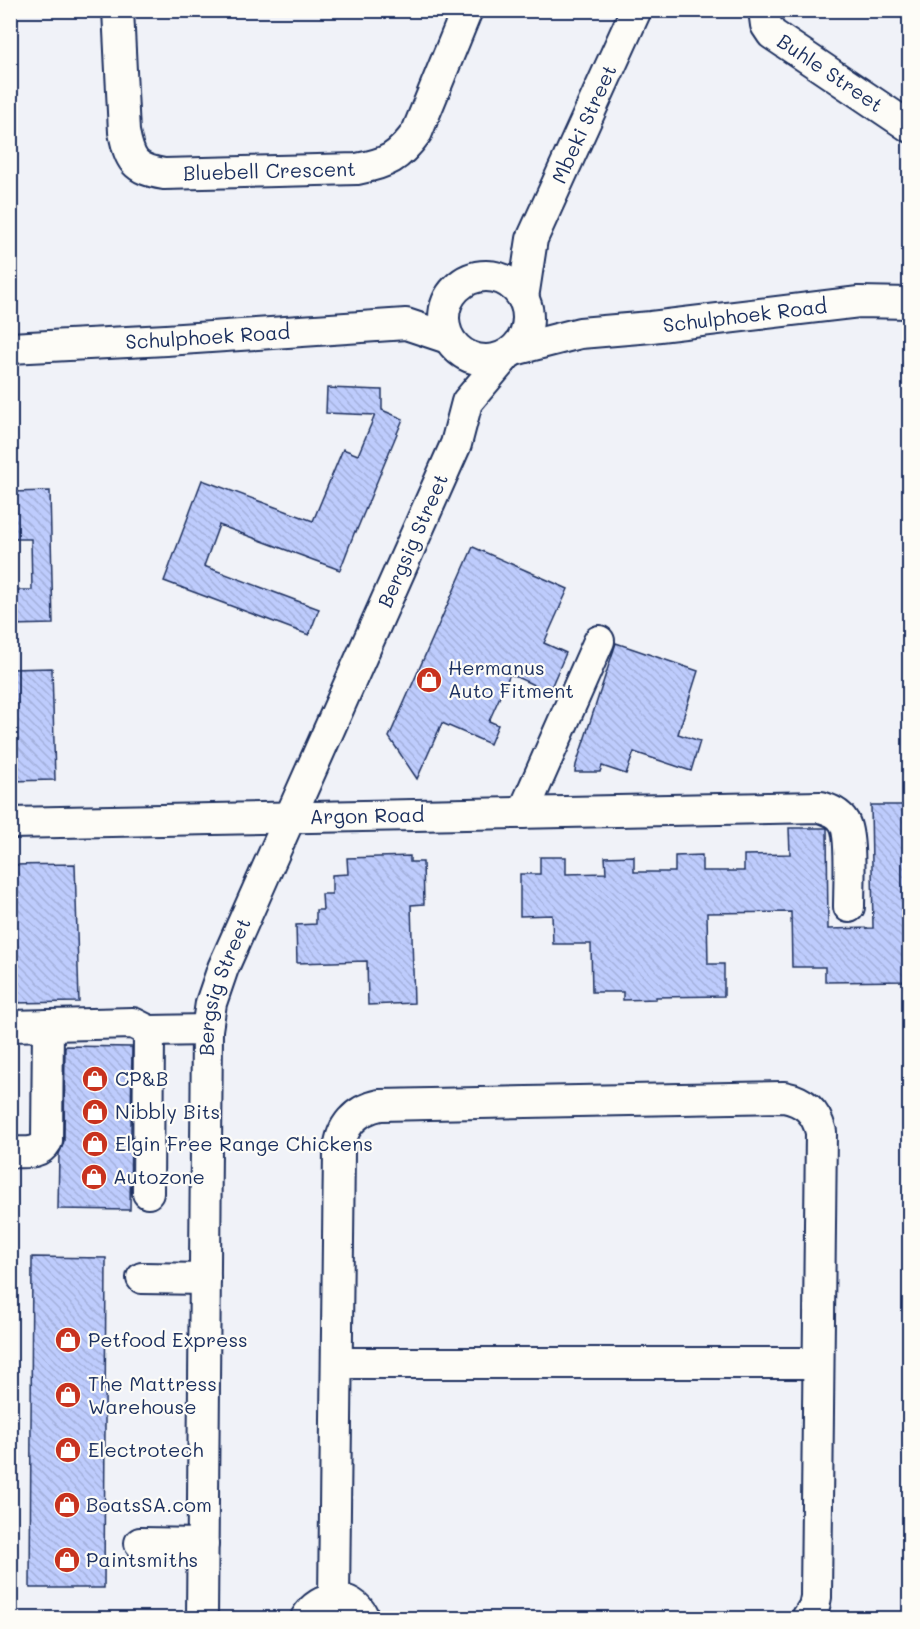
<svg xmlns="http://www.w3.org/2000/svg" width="920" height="1629" viewBox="0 0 920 1629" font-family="Mali,sans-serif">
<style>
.building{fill:url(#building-back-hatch);stroke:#1b2f5e;stroke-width:1.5}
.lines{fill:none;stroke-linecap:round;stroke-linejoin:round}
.minor-casing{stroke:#1b2f5e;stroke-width:34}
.minor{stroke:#fdfcf7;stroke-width:30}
.labels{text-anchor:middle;stroke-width:4.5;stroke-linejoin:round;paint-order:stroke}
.street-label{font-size:20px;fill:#1b2f5e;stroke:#fdfcf7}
.poi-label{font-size:20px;fill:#1b2f5e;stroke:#fdfcf7;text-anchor:start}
</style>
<defs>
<pattern id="building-back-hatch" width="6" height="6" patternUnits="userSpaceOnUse" patternTransform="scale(1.5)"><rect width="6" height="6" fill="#beccfd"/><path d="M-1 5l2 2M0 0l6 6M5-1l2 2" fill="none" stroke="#a3b0db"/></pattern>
</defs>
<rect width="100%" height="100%" fill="#f0f2f8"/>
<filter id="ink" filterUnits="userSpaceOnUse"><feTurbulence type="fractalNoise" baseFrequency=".0167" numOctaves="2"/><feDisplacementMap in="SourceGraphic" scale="12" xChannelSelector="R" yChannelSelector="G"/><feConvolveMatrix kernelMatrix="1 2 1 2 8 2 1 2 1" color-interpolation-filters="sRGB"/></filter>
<g filter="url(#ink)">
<!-- building -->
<path class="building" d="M327 388 382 390V410L403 419 356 532 355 531 340 570 219 525 204 566 319 609 309 635 164 581 202 480 313 521 343 449 358 455 375 415 326 413Z
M50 491 53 624 10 625V590H32L31 539H10V492Z
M473 547 568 589 544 643 566 653 549 692 510 674 489 721 498 725 490 744 442 723 417 779 389 737Z
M616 643 698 671 678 734 700 741 691 771 634 752 626 774 602 766 600 772H575L576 765Z
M52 668 55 780 10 781V669Z
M871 805H909V981L825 982V967H792L791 912 707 913 708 964H724V996L656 997V999L623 1000V992H592L591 944H553L552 915 520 916V874H540V857H566V874L606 873 605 857 634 856V872H675V856L702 855V871H744V855L790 854 789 828H827L828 929 873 928Z
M410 856V862H423L424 904 411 905 414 1003 368 1005 367 961 297 963 296 925 316 924V910H323L322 894H332V875L348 874 347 858Z
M75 864 79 1002 10 1003V865Z
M65 1046 132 1047 130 1210 58 1209 59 1154 64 1141Z
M32 1257 106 1258 104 1588H30Z"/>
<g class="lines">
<!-- minor casing -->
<g class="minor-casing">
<g id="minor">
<path id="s1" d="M118 10 124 132C130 161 134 169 164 174L357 169C388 163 398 158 417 132L467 10"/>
<path id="s2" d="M764 10 766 25 772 34 910 127"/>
<circle cx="486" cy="318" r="42"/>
<path id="s3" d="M523 298 532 239 636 10"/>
<path id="s4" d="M10 348 166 340 406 324 448 338"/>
<path id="s5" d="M514 350 580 333 651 327 859 302 910 303"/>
<path d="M523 813 599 641"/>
<path id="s6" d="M10 823 821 807C830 810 839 813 844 822 852 835 849 889 849 907"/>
<path d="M10 1026 133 1023 149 1031 207 1030"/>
<path d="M10 1152C25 1152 39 1155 47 1141L48 1025"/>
<path d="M148 1193 149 1031"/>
<path d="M142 1278 205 1279"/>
<path d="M337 1363H818"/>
<path d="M140 1543 203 1544"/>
<path d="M334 1599 339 1151C341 1126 355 1110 380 1105L784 1097C805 1101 816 1112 821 1132L816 1597 814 1607 807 1618"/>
<path id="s7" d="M202 1618 207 1030 211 1003 223 968 456 444 467 402 504 358"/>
<path d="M306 1618C319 1595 352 1591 364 1618"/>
</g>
</g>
<!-- minor -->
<use href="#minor" class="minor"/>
</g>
</g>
<!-- icons -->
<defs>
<g id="shop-disc" transform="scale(1.35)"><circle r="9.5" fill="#c8321e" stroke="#fdfcf7"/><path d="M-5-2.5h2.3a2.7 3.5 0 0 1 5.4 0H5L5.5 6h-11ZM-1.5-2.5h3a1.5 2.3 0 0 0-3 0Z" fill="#fff"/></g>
</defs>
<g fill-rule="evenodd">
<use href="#shop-disc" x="429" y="680"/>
<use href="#shop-disc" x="95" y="1079"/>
<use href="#shop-disc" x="95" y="1112"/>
<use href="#shop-disc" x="95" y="1144"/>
<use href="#shop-disc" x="94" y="1177"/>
<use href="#shop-disc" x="68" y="1340"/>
<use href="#shop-disc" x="68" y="1395"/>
<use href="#shop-disc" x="68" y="1450"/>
<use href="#shop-disc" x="67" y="1505"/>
<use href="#shop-disc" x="67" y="1560"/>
</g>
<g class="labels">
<!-- street labels -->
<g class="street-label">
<text dy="7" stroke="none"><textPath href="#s2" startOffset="96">Buhle Street</textPath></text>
<text dy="7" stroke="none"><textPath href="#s3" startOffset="186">Mbeki Street</textPath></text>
<text dy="7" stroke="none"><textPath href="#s1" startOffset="292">Bluebell Crescent</textPath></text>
<text dy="7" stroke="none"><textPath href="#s5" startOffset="234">Schulphoek Road</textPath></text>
<text dy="7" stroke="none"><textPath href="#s4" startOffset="198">Schulphoek Road</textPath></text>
<text dy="7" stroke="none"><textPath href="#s7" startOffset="1120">Bergsig Street</textPath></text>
<text dy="7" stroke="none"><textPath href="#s6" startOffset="357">Argon Road</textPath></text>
<text dy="7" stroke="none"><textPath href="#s7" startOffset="634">Bergsig Street</textPath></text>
</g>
<!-- poi labels -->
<g class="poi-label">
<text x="448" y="675">Hermanus<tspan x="448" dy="23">Auto Fitment</tspan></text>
<text x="115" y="1086">CP&amp;B</text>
<text x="115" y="1119">Nibbly Bits</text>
<text x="115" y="1151">Elgin Free Range Chickens</text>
<text x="113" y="1184">Autozone</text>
<text x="88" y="1347">Petfood Express</text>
<text x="88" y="1391">The Mattress<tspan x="88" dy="23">Warehouse</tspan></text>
<text x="88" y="1457">Electrotech</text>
<text x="86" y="1512">BoatsSA.com</text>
<text x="86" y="1567">Paintsmiths</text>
</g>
</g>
<!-- margin -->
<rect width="920" height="1629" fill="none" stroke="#fdfcf7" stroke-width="36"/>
<rect x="18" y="18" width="884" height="1593" fill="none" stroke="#1b2f5e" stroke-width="2" filter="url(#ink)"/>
</svg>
